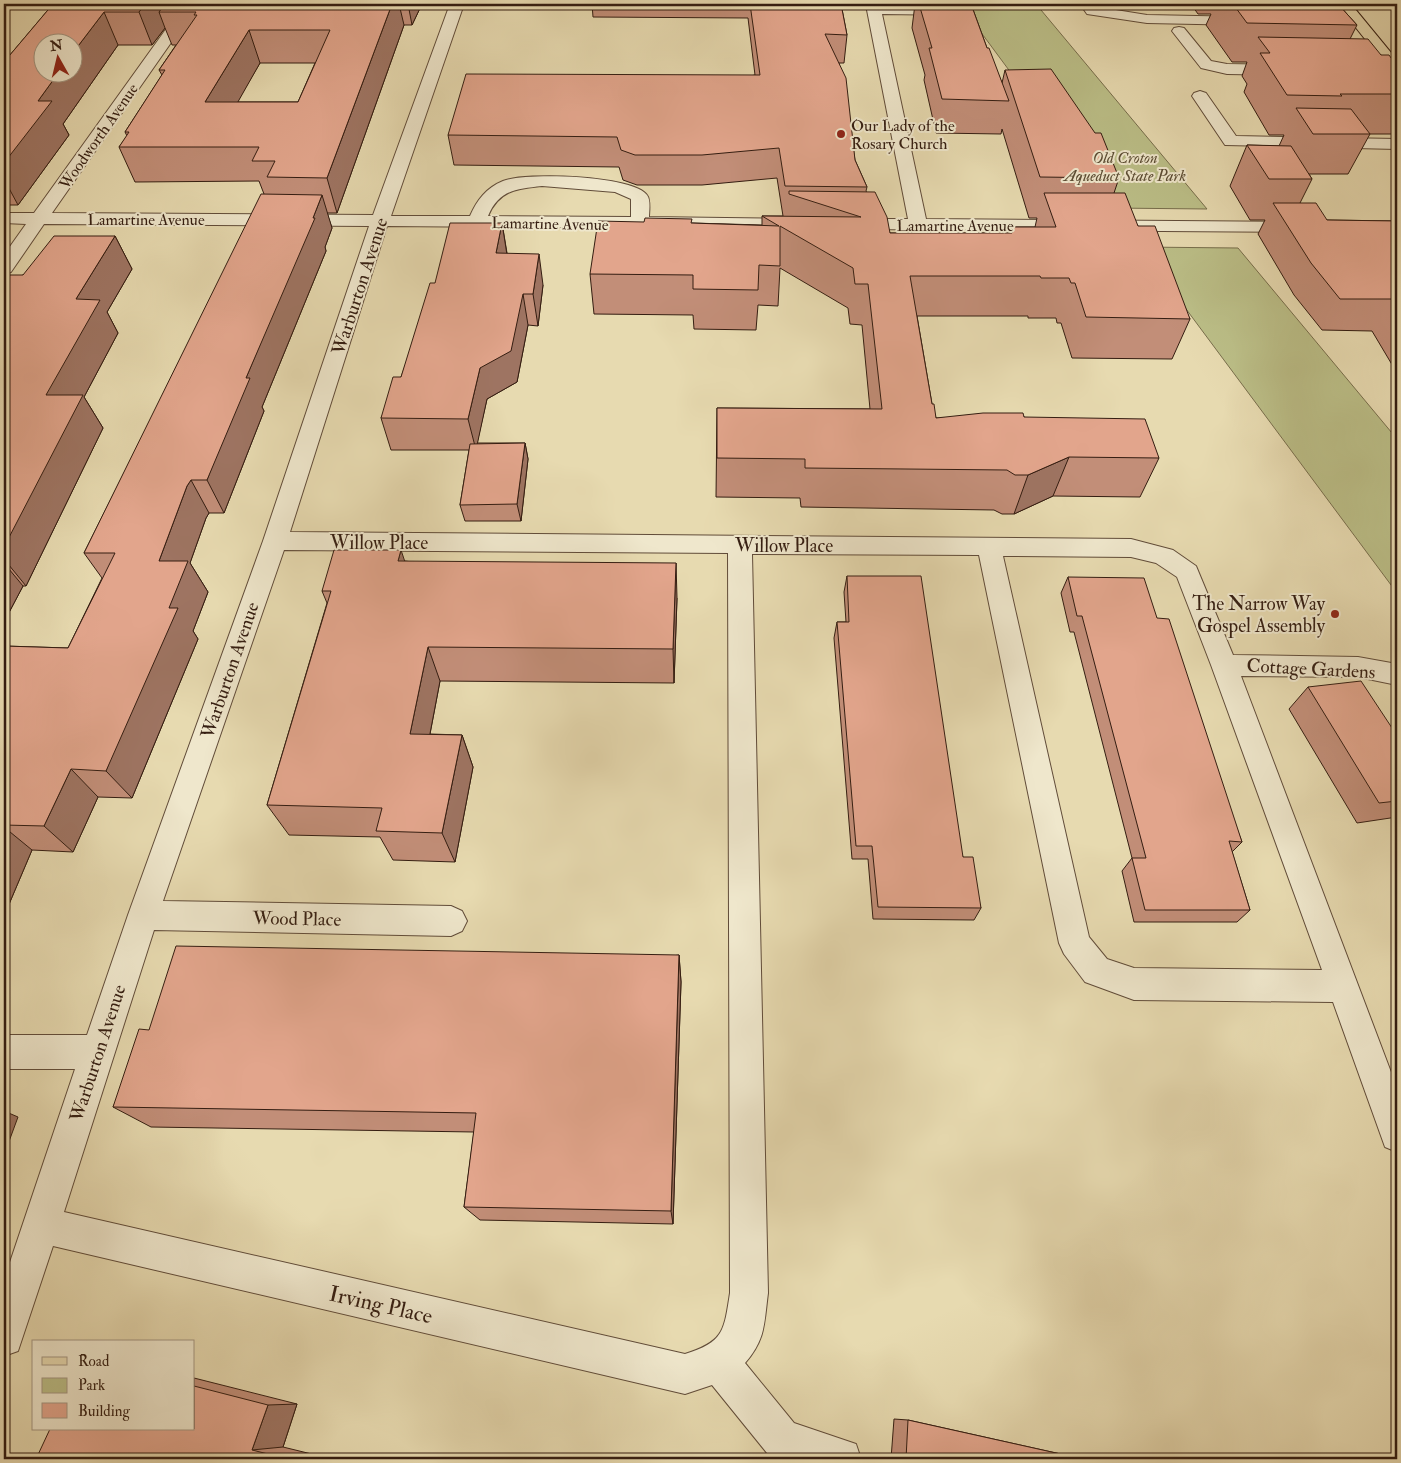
<svg xmlns="http://www.w3.org/2000/svg" width="1401" height="1463" viewBox="0 0 1401 1463" font-family="'IM FELL Double Pica',serif">
<style>
.green{fill:#bbbe87;stroke:#786e4c}
.lines{fill:none;stroke-linecap:round;stroke-linejoin:round}
.minor-casing{stroke:#614c39;stroke-width:2}
.major-casing{stroke:#341d11;stroke-width:2}
.minor{fill:#efe7cc;fill-rule:evenodd}
.major{fill:#e7dab0;fill-rule:evenodd}
.wall{fill:#c28e78;stroke:#341d11;fill-rule:evenodd}
.shaded-wall{fill:#9e7462;stroke:#341d11}
.building{fill:#e2a58c;stroke:#341d11;fill-rule:evenodd}
.poi-dot{fill:#8f2418;stroke:#efe7cc;stroke-width:2}
.labels{text-anchor:middle;stroke-width:4;stroke-linejoin:round;paint-order:stroke}
.far-poi-label{font-size:16px;fill:#341d11;stroke:#efe7cc;text-anchor:start}
.far-street-label{font-size:16px;fill:#341d11;stroke:#efe7cc}
.far-park-label{font-size:16px;font-style:italic;fill:#5c4d34;stroke:#efe7cc}
.street-label{font-size:19px;fill:#341d11;stroke:#efe7cc}
.poi-label{font-size:19px;fill:#341d11;stroke:#efe7cc;text-anchor:end}
.near-street-label{font-size:22px;fill:#341d11;stroke:#efe7cc}
</style>
<rect width="100%" height="100%" fill="#e7dab0"/>
<filter id="stains"><feTurbulence type="fractalNoise" baseFrequency=".004" numOctaves="4"/><feColorMatrix values="0 0 0 0 .2 0 0 0 0 .09 0 0 0 0 .02 0 0 0 .5 -.17"/></filter>
<radialGradient id="worn" r=".72"><stop offset=".6" stop-color="#630" stop-opacity="0"/><stop offset="1" stop-color="#630" stop-opacity=".3"/></radialGradient>
<!-- green -->
<path class="green" d="M960 4H1036L1207 209 1111 208Z
M1140 247 1238 248 1397 439V593Z"/>
<g class="lines">
<!-- minor casing -->
<g class="minor-casing">
<path id="minor" d="M184 4H198L52 213 373 215 450 4H464L391 216H470C477 200 486 188 503 181 524 172 633 175 647 195 651 200 649 211 649 217L798 219 804 220 807 224 804 228 798 229 387 226 290 532 1131 539 1173 550 1196 566 1233 655 1358 657 1397 664V685L1358 677 1241 676 1397 1088V1152L1385 1147 1333 1002 1134 1000 1085 982 1064 954 1059 943 979 555 752 554 768 1293C764 1323 766 1339 745 1363L794 1423 856 1444 861 1459H781L767 1453 712 1385 685 1394 53 1246 18 1351 4 1356V1280L75 1069H4V1035H87L128 915 263 541 369 226 44 224 11 272 4 274V255L26 224 4 223V213H34ZM542 186 615 192 631 199V217L488 216C499 190 516 189 542 186ZM284 550 728 553 730 1293C724 1331 724 1342 685 1354L64 1212 154 930 451 936 462 931 467 921 462 911 451 906 163 901ZM1003 556 1131 557 1156 563 1177 577 1211 665 1322 970 1134 968 1107 959 1089 937Z
M950 4H964L968 11 966 14 961 15 882 14 926 219 1298 222 1304 223 1307 227 1304 231 1298 232 851 229 845 228 842 224 845 220 851 219H908L867 10 874 6 952 7Z
M1080 4H1094L1097 7 1147 15 1247 17 1252 18 1254 21 1252 24 1247 25 1147 23 1087 14Z
M1179 27 1184 28 1211 61 1227 64 1281 65 1286 67 1289 70 1286 73 1281 75 1227 74 1201 68 1172 31 1174 28Z
M1200 91 1206 93 1236 136 1397 139V149L1225 145 1192 96 1194 93Z"/>
</g>
<!-- major casing -->
<g class="major-casing">
<path id="major" d="M1337 4H1351L1397 60V74L1392 73Z"/>
</g>
<!-- minor -->
<use href="#minor" class="minor"/>
<!-- major -->
<use href="#major" class="major"/>
</g>
<!-- wall -->
<path class="wall" d="M53 4H422L412 25H404L337 213H327L332 228 325 247 326 251 262 407 264 411 224 513H209L206 518 190 563 208 592 193 631 198 639 132 798 98 797 73 852 32 850 4 916V646L68 648 102 578 84 553 264 194 259 181 135 182 119 147 127 136 125 132 162 75 159 70 176 45H172L165 28 152 45H118L63 124 69 135 18 205H4V62ZM260 63H315L298 102H237Z
M592 4H841L847 35 844 63H839L855 160 867 187 866 191 890 233H1009L1011 227H1035L1037 218H1029L1002 129 1001 134 936 133 924 80 925 75 912 28 915 4H971L987 48 1002 83 1005 70 1119 178 1114 193 1138 226 1190 319 1172 359 1072 358 1061 323H1057L1056 318H1028V316H917L932 404 936 418 1024 417 1159 458 1140 497 1053 496 1014 514H1002L994 510 801 507 800 498 716 497 717 408 870 409 862 325 850 324 848 308 780 268 778 306 758 305 756 330 694 329 693 315 594 314 590 274 692 223 762 225V216H783L777 178 702 185H637L623 180 619 167 454 165 448 135 755 75 748 18 593 17Z
M1191 4H1338L1357 25 1350 39 1381 55 1397 66V134H1370L1348 174H1309L1312 179 1300 203 1327 220 1397 221V373L1372 331 1322 330 1294 295 1258 234 1265 220H1250L1230 186 1247 145 1279 146 1284 135H1269L1244 92 1247 84 1242 76 1247 62H1232L1206 25 1211 14H1198Z
M502 223 507 253 543 285 538 326 528 325 517 382 487 399 477 443H525L528 459 521 521H465L460 505 469 450H391L381 418 401 377 435 283Z
M115 236 132 269 107 312 118 333 84 397 103 428 26 586H23L4 622V283Z
M405 561 677 598 674 683 440 681 430 734 462 735 473 767 455 862 393 860 380 837 289 835 267 805 327 603 322 591Z
M847 576 963 857 981 908 974 920 873 919 868 859H852L834 638 837 622H846L844 592Z
M1068 577 1157 618 1242 842 1232 852 1250 910 1237 922H1134L1122 871 1132 858 1074 632H1070L1061 593Z
M1308 687 1396 734H1397V817L1357 823 1289 709Z
M679 955 681 982 673 1224 480 1220 464 1207 474 1132 151 1127 113 1107 149 1030Z
M194 1378 297 1404 283 1447 332 1459H36L194 1429Z
M894 1419 908 1420 1083 1459H891Z"/>
<!-- shaded-wall -->
<path class="shaded-wall" d="M145 4H182L159 12 165 28 152 45 139 12Z
M392 4H399L404 25 337 213 327 178Z
M408 4H422L412 25Z
M104 12 118 45 63 124 69 135 18 205 4 179V163L38 101 59 72H72V54Z
M249 30 260 63 218 137 205 102Z
M322 195 332 228 325 247 326 251 262 407 264 411 224 513 207 480 246 378 313 218Z
M502 223 507 255 496 253Z
M115 236 132 269 107 312 118 333 84 397 103 428 26 586 4 559V547L46 395 76 299Z
M539 254 543 285 538 326 533 294Z
M523 294 528 325 517 382 487 399 476 450 468 419 480 368Z
M525 443 528 459 521 521 517 504Z
M1069 457 1053 496 1014 514 1028 475Z
M191 480 209 513 206 518 190 563 208 592 193 631 198 639 132 798 106 771 169 608 159 561 187 486Z
M401 550 413 586 398 561Z
M4 563 23 586 4 622Z
M676 563 677 598 674 683 673 649Z
M428 647 440 681 424 765 410 734Z
M462 735 473 767 455 862 442 833Z
M71 769 98 797 73 852 44 826Z
M4 827 32 850 4 916Z
M679 955 681 982 673 1224 671 1211Z
M4 1111 18 1117 4 1155Z
M297 1404 283 1447 252 1450 268 1405Z"/>
<!-- building -->
<path class="building" d="M53 4H145L139 12H104L72 54V42H42V72H59L38 101H52L4 163V62Z
M165 4H392L327 178 267 177 275 161H252L259 147H119L129 132H125L165 70H159L197 15H194L196 12H159ZM249 30H330L298 102H205Z
M750 4H841L847 35 825 34 846 78 855 160 867 187 785 186 779 148 702 155H635L621 150 617 137 448 135 466 74 760 75Z
M919 4H971L987 48H989L1009 101 942 99 929 48H932Z
M1233 4H1338L1357 25 1247 23Z
M1258 37 1368 39 1381 55H1389L1397 66V94H1340L1342 96 1287 95 1260 53H1270Z
M1051 69 1095 133H1101L1119 178 1040 177 1005 70Z
M1296 108 1351 109 1370 134H1313Z
M1247 145 1291 146 1312 179H1269Z
M789 191 875 192 887 217 890 233H1012L1011 227H1056L1044 193H1125L1138 226H1155L1190 319 1086 317 1075 283H1071L1069 278H1041L1040 276H910L932 404H934L936 418 983 413H1023L1024 417 1145 419 1159 458 1069 457 1028 475H1015L1007 470 805 468V459L717 458V408L882 409 868 284H855L853 268 780 226V266L759 265 758 290 693 289V275L590 274 598 221 644 222 645 218 692 219 691 223 779 226 762 216 861 217 789 194Z
M261 194 322 195 313 218H315L246 378H250L207 480H191L187 486 159 561H188L169 608H178L106 771 71 769 44 826 4 825V646L68 648 115 553H84Z
M1273 203H1316L1327 220 1397 221V307L1392 299H1340L1311 263Z
M450 223H502L496 253 539 254 533 294H523L511 351 480 368 468 419 381 418 393 377H401L430 283H435Z
M54 236H115L76 299 100 300 46 395H83L4 547V283L10 275H23Z
M525 443 517 504 460 505 470 444Z
M334 550H401L398 561 676 563 673 649 428 647 410 734 462 735 442 833 376 831 382 808 267 805 331 591H322Z
M847 576H921L963 857H973L981 908 878 907 872 846H856L837 622H849Z
M1068 577 1144 578 1157 618 1169 619 1242 842 1229 841 1250 910H1145L1132 858H1146L1082 616H1077Z
M1361 681 1396 734H1397V801L1379 803 1308 687Z
M176 946 679 955 671 1211 464 1207 476 1113 113 1107 139 1029 149 1030Z
M194 1386 268 1405 252 1450 288 1459H36L50 1429H194Z
M908 1420 1083 1459H906Z"/>
<!-- markers -->
<g class="poi-dot">
<circle cx="841" cy="134" r="5"/>
<circle cx="1335" cy="614" r="5"/>
</g>
<g class="labels">
<!-- far-poi labels -->
<g class="far-poi-label">
<text x="851" y="131">Our Lady of the<tspan x="851" dy="18">Rosary Church</tspan></text>
</g>
<!-- far-street labels -->
<g class="far-street-label">
<text transform="translate(98 136) rotate(-55)" y="6">Woodworth Avenue</text>
<text x="146" y="225">Lamartine Avenue</text>
<text transform="translate(550 223) rotate(1)" y="6">Lamartine Avenue</text>
<text x="955" y="231">Lamartine Avenue</text>
</g>
<!-- far-park labels -->
<g class="far-park-label">
<text x="1125" y="163">Old Croton<tspan x="1125" dy="18">Aqueduct State Park</tspan></text>
</g>
<!-- street labels -->
<g class="street-label">
<text transform="translate(359 286) rotate(-72)" y="7">Warburton Avenue</text>
<text x="379" y="549">Willow Place</text>
<text x="784" y="552">Willow Place</text>
<text transform="translate(1311 668) rotate(3)" y="7">Cottage Gardens</text>
<text transform="translate(229 670) rotate(-71)" y="7">Warburton Avenue</text>
<text transform="translate(297 918) rotate(1)" y="7">Wood Place</text>
<text transform="translate(97 1053) rotate(-72)" y="7">Warburton Avenue</text>
</g>
<!-- poi labels -->
<g class="poi-label">
<text x="1325" y="610">The Narrow Way<tspan x="1325" dy="22">Gospel Assembly</tspan></text>
</g>
<!-- near-street labels -->
<g class="near-street-label">
<text transform="translate(381 1304) rotate(13)" y="8">Irving Place</text>
</g>
</g>
<!-- margin -->
<rect width="1401" height="1463" fill="none" stroke="#e7dab0" stroke-width="20"/>
<rect x="5" y="5" width="1391" height="1453" fill="none" stroke="#341d11" stroke-width="2.5"/>
<rect x="10" y="10" width="1381" height="1443" fill="none" stroke="#341d11"/>
<!-- legend -->
<rect x="32" y="1340" width="162" height="90" fill="#efe7cc" stroke="#a49681"/>
<rect x="42" y="1357" width="25" height="8" fill="#e7dab0" stroke="#a49681"/>
<text x="78" y="1366" font-size="15" fill="#341d11">Road</text>
<rect x="42" y="1378" width="25" height="15" fill="#bbbe87" stroke="#a49681"/>
<text x="78" y="1390" font-size="15" fill="#341d11">Park</text>
<rect x="42" y="1403" width="25" height="15" fill="#e2a58c" stroke="#a49681"/>
<text x="78" y="1416" font-size="15" fill="#341d11">Building</text>
<!-- north arrow -->
<g transform="translate(58 58) rotate(352)"><circle r="24" fill="#efe7cc" stroke="#a49681"/>
<path d="M0-4L9 19L0 12L-9 19Z" fill="#8f2418"/>
<text y="-8" font-size="14" font-weight="bold" text-anchor="middle" fill="#341d11">N</text>
</g>
<rect width="100%" height="100%" filter="url(#stains)"/>
<rect width="100%" height="100%" fill="url(#worn)"/>
</svg>
